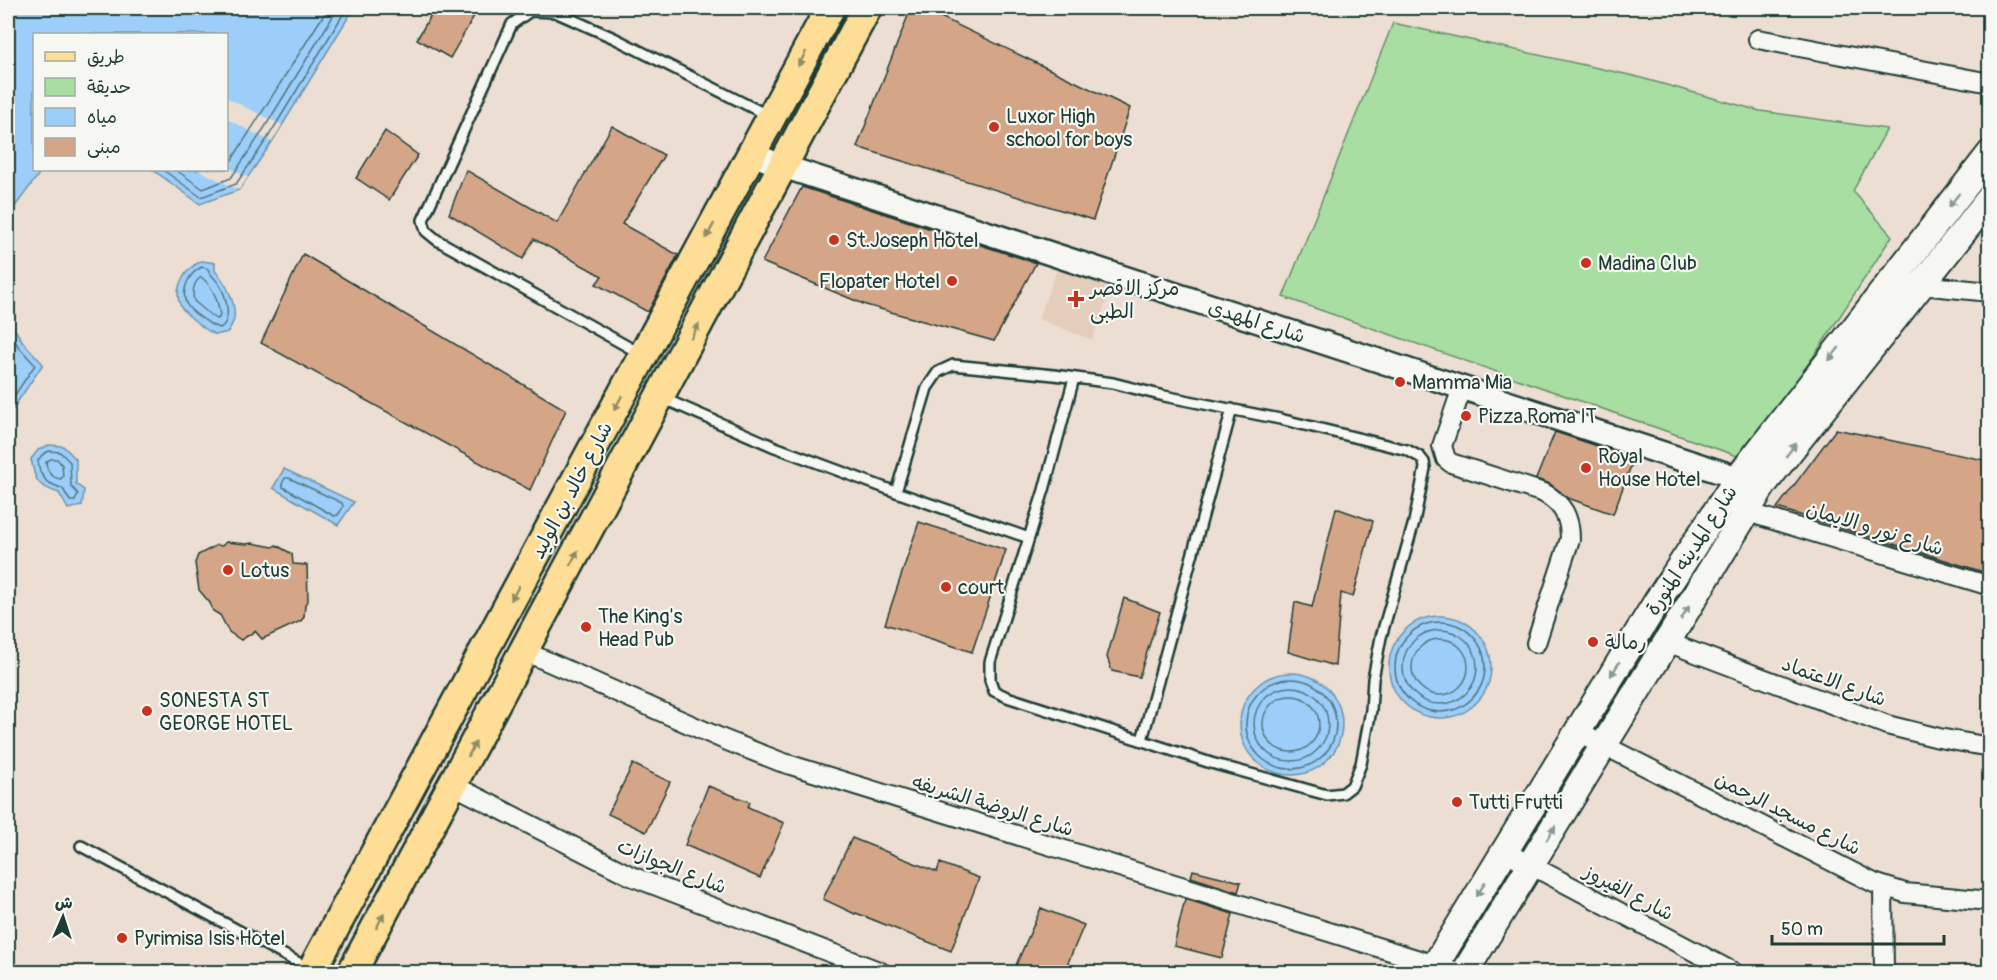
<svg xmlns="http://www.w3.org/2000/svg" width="1997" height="980" viewBox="0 0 1997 980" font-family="Pangolin,'Playpen Sans Arabic',sans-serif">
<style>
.built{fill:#e5cdbc}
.green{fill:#a8dea1;stroke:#648e6a;stroke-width:1.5}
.water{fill:#9dcef9;stroke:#6b94aa;stroke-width:1.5}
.pier{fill:#ecded2}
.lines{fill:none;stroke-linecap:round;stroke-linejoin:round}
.shore{stroke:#517783;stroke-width:1.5}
.building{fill:#d5a588;stroke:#1f3d34;stroke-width:1.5}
.service-casing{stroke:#1f3d34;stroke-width:14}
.minor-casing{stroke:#1f3d34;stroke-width:22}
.tertiary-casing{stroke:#1f3d34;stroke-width:27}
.secondary-casing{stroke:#1f3d34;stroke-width:30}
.primary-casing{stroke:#1f3d34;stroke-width:33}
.service{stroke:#f6f6f2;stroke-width:9}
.minor{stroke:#f6f6f2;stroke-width:18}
.tertiary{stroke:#f6f6f2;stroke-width:22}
.secondary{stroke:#f6f6f2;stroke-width:26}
.primary{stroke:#fedd96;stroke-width:28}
.oneway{fill:#8e8d65}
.oneway2{fill:#8a9a93}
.poi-dot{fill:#c8321e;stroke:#f6f6f2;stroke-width:2}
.labels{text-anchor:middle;stroke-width:4.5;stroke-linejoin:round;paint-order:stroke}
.poi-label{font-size:20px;fill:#1f3d34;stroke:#f6f6f2;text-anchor:start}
.street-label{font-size:20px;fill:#1f3d34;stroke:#f6f6f2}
</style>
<rect width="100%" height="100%" fill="#ecded2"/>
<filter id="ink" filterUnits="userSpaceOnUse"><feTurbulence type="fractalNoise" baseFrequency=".0167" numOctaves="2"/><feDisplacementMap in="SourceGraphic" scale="12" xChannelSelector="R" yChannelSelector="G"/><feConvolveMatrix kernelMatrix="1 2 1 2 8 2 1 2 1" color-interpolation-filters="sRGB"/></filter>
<g filter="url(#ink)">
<!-- built -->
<path class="built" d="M1060 262 1115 279 1092 340 1038 319Z"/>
<!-- green -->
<path class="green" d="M1393 23 1634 76 1760 111 1887 129 1853 191 1892 236 1822 344 1743 458 1283 297Z"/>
<!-- water -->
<path class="water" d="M8 8H354L272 142 239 190 200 204 153 170H226V34H34V170H42L8 216Z
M202 261 215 263V271C226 282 236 302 234 319 233 323 230 328 228 332 223 333 218 335 214 334 207 331 185 314 181 307 172 289 185 268 202 261Z
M8 314 14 319 10 322 23 342 43 364 8 416Z
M49 445 63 446 76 459V484L84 490 82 506 68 509 59 493C37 486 35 481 31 459L38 450Z
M284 469 354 502 338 525 273 488Z
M1389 667a51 51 0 1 1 102 0a51 51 0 1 1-102 0Z
M1240 724a51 51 0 1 1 102 0a51 51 0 1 1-102 0Z"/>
<!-- pier -->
<path class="pier" d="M227 98 282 125 272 142 227 119Z
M227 167 248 177 239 190 198 170H226Z"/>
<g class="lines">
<!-- shore -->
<path class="shore" d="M226 169 328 8
M163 170 201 197 236 184 267 139 347 8
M176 170 203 189 231 178 260 135 338 8
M202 267 208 269C210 275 215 278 219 284 226 295 233 321 220 328 213 327 209 323 203 319 197 315 189 310 186 303 181 289 189 273 202 267Z
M201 277C214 287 218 301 220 316L218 319 214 318 194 301C192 292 193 283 201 277Z
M8 329 18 346 35 365 8 405
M49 451 60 452 70 462 71 486 78 494 75 501H70L63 489 47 482 40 472 38 460 42 455Z
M51 459H57L62 465 63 476 61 479C51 478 47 472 46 462Z
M285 478H289L342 503 343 507 338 515 334 516 283 487 282 484Z
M1395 667a45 45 0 1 1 90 0a45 45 0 1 1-90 0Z
M1403 667a37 37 0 1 1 74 0a37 37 0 1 1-74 0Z
M1412 667a28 28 0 1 1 56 0a28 28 0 1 1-56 0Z
M1246 724a45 45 0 1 1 90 0a45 45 0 1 1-90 0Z
M1254 724a37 37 0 1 1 74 0a37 37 0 1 1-74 0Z
M1263 724a28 28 0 1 1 56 0a28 28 0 1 1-56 0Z"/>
</g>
<!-- building -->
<path class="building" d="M435 8H458L474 16 450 58 417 39Z
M911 8H922L1130 108 1093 220 857 147Z
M612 126 664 155 622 224 678 255 648 312 596 284 602 276 534 239 523 259 449 214 466 170 557 223Z
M385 131 418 155 389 200 356 178Z
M802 187 1036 263 994 341 866 305 762 262Z
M303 254 566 410 530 490 261 343Z
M1836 429 1989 461 1987 573 1777 508Z
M1555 432 1634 458 1613 514 1568 498 1550 484 1536 479Z
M1336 508 1373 521 1353 597 1341 593 1335 666 1288 652 1295 602 1312 607Z
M919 522 1006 550 972 652 885 624Z
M226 542 246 544 252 543 273 547 276 545 292 554 293 564 307 565 308 601 305 604 304 617 301 621 262 639 255 631 241 640 229 632 220 615 213 611 210 603 199 590 195 563 198 555 217 545 222 546Z
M1124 598 1160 612 1139 677 1112 671 1107 657Z
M633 764 670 782 646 832 608 814Z
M708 786 750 802 748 807 784 823 760 878 685 845Z
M852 838 937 872 940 863 979 878 951 951 856 913 855 914 823 899Z
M1193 870 1241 882 1238 892 1191 877Z
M1185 899 1233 914 1222 958 1174 946Z
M1041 908 1084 925 1064 972H1013Z"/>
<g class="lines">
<!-- service casing -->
<g class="service-casing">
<path id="service" d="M641 354 437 240 426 231 423 220 512 24 530 11 555 12 614 38 769 116
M662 398 775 447 896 492 1029 538
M896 492 927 388 938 372 953 365 1054 375 1113 383 1164 396 1280 419 1407 450 1420 457 1424 462 1425 468 1414 522 1381 637 1373 679 1371 710 1361 764 1352 786 1343 793 1327 795 1211 763 1007 697 994 691 990 680V662L1044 490 1074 378
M1142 740 1232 409
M81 846 310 969"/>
</g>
<!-- minor casing -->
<g class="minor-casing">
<path id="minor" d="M1758 39 1990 83
M1891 282 1990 292
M1462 388 1442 446 1446 459 1451 463 1544 493C1563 504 1570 517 1570 539L1536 643
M1747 512 1990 586
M1667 642 1887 725 1939 738 1990 747
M524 651 725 740 781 762 1458 972
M1576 731 1874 883 1905 893 1990 901
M453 785 631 876 881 972
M1504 851 1733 972
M1883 886 1884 972"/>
</g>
<!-- tertiary casing -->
<g class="tertiary-casing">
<path id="tertiary" d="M752 154 782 166 1754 483"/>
</g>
<!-- secondary casing -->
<g class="secondary-casing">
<path id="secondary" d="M1431 972 1656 603 1738 478 1990 154
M1465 972 1763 485 1990 198"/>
</g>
<!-- primary casing -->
<g class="primary-casing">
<path id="primary" d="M311 972 830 8
M352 972 867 8"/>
</g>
<!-- service -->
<use href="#service" class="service"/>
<!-- minor -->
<use href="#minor" class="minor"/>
<!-- tertiary -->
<use href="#tertiary" class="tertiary"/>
<!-- secondary -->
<use href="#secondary" class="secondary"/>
<!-- primary -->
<use href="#primary" class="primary"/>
</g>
<!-- one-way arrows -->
<defs><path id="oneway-solid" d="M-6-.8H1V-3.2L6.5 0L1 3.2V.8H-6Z" transform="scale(1.5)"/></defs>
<g class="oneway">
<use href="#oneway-solid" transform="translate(802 59) rotate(118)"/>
<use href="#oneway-solid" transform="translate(710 231) rotate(118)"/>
<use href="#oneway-solid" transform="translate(695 331) rotate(-62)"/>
<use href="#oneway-solid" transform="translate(618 403) rotate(118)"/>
<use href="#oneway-solid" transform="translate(574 558) rotate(-62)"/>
<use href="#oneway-solid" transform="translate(515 593) rotate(118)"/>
<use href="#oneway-solid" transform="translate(472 749) rotate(-62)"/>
<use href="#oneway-solid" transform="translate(380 921) rotate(-62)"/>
</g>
<g class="oneway2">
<use href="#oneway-solid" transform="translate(1954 200) rotate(128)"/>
<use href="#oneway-solid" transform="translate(1834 354) rotate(128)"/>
<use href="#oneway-solid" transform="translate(1791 450) rotate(-52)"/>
<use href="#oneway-solid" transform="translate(1685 613) rotate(-59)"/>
<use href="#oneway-solid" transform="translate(1615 669) rotate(122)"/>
<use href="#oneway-solid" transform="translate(1551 833) rotate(-59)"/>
<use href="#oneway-solid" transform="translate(1481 889) rotate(121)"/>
</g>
</g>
<!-- markers -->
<g class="poi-dot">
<circle cx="994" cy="127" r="6"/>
<circle cx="834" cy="240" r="6"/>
<circle cx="1586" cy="263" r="6"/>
<circle cx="952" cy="281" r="6"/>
<path d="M1073 290h6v6h6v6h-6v6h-6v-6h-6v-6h6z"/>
<circle cx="1400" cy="382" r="6"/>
<circle cx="1466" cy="416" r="6"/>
<circle cx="1586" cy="468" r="6"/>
<circle cx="228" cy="570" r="6"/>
<circle cx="946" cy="587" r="6"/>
<circle cx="586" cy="627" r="6"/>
<circle cx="1593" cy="642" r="6"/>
<circle cx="147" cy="711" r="6"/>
<circle cx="1457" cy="802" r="6"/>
<circle cx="122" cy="938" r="6"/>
</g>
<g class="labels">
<!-- poi labels -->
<g class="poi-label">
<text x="1006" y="123">Luxor High<tspan x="1006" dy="23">school for boys</tspan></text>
<text x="846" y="247">St.Joseph Hotel</text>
<text x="1598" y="270">Madina Club</text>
<text x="940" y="288" text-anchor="end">Flopater Hotel</text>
<text x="1090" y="295">مركز الاقصر<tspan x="1090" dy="23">الطبى</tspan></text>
<text x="1412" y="389">Mamma Mia</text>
<text x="1478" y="423">Pizza Roma IT</text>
<text x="1598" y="463">Royal<tspan x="1598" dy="23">House Hotel</tspan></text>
<text x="240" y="577">Lotus</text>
<text x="958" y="594">court</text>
<text x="598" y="623">The King's<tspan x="598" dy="23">Head Pub</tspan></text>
<text x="1605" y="649">رمالة</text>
<text x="159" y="707">SONESTA ST<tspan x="159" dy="23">GEORGE HOTEL</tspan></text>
<text x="1469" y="809">Tutti Frutti</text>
<text x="134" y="945">Pyrimisa Isis Hotel</text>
</g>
<!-- street labels -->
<g class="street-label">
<text transform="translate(1257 321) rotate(18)" y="7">شارع المهدى</text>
<text transform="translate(571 490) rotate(-62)" y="7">شارع خالد بن الوليد</text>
<text transform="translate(1875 528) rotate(17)" y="7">شارع نور و الايمان</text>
<text transform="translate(1691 550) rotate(-57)" y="7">شارع المدينه المنورة</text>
<text transform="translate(1834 681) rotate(20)" y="7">شارع الاعتماد</text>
<text transform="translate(993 805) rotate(17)" y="7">شارع الروضة الشريفه</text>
<text transform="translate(1788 813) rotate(27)" y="7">شارع مسجد الرحمن</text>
<text transform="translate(672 866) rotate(22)" y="7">شارع الجوازات</text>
<text transform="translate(1629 892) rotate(28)" y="7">شارع الفيروز</text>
</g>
</g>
<!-- margin -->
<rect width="1997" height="980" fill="none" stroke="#f6f6f2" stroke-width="30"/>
<rect x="15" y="15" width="1967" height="950" fill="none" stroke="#1f3d34" stroke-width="2" filter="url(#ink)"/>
<!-- legend -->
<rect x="33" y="33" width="195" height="138" fill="#f6f6f2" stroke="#a0aca6" stroke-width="1.5"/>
<rect x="45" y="52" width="30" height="9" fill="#fedd96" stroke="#a0aca6" stroke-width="1.5"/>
<text x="87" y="63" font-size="18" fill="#1f3d34">طريق</text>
<rect x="45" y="78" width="30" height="18" fill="#a8dea1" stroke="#a0aca6" stroke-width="1.5"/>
<text x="87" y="93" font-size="18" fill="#1f3d34">حديقة</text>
<rect x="45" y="108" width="30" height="18" fill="#9dcef9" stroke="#a0aca6" stroke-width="1.5"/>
<text x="87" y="123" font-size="18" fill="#1f3d34">مياه</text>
<rect x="45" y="138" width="30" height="18" fill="#d5a588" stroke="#a0aca6" stroke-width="1.5"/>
<text x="87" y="153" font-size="18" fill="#1f3d34">مبنى</text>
<!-- north arrow -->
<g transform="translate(63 917) rotate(3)" stroke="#f6f6f2" stroke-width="4.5" paint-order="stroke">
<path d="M0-4.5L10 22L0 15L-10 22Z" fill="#1f3d34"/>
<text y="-9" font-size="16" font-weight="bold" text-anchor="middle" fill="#1f3d34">ش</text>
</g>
<!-- scale -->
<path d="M1772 935v9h172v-9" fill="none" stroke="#1f3d34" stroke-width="3"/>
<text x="1781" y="935" font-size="18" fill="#1f3d34" stroke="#f6f6f2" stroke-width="4.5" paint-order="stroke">50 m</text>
</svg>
